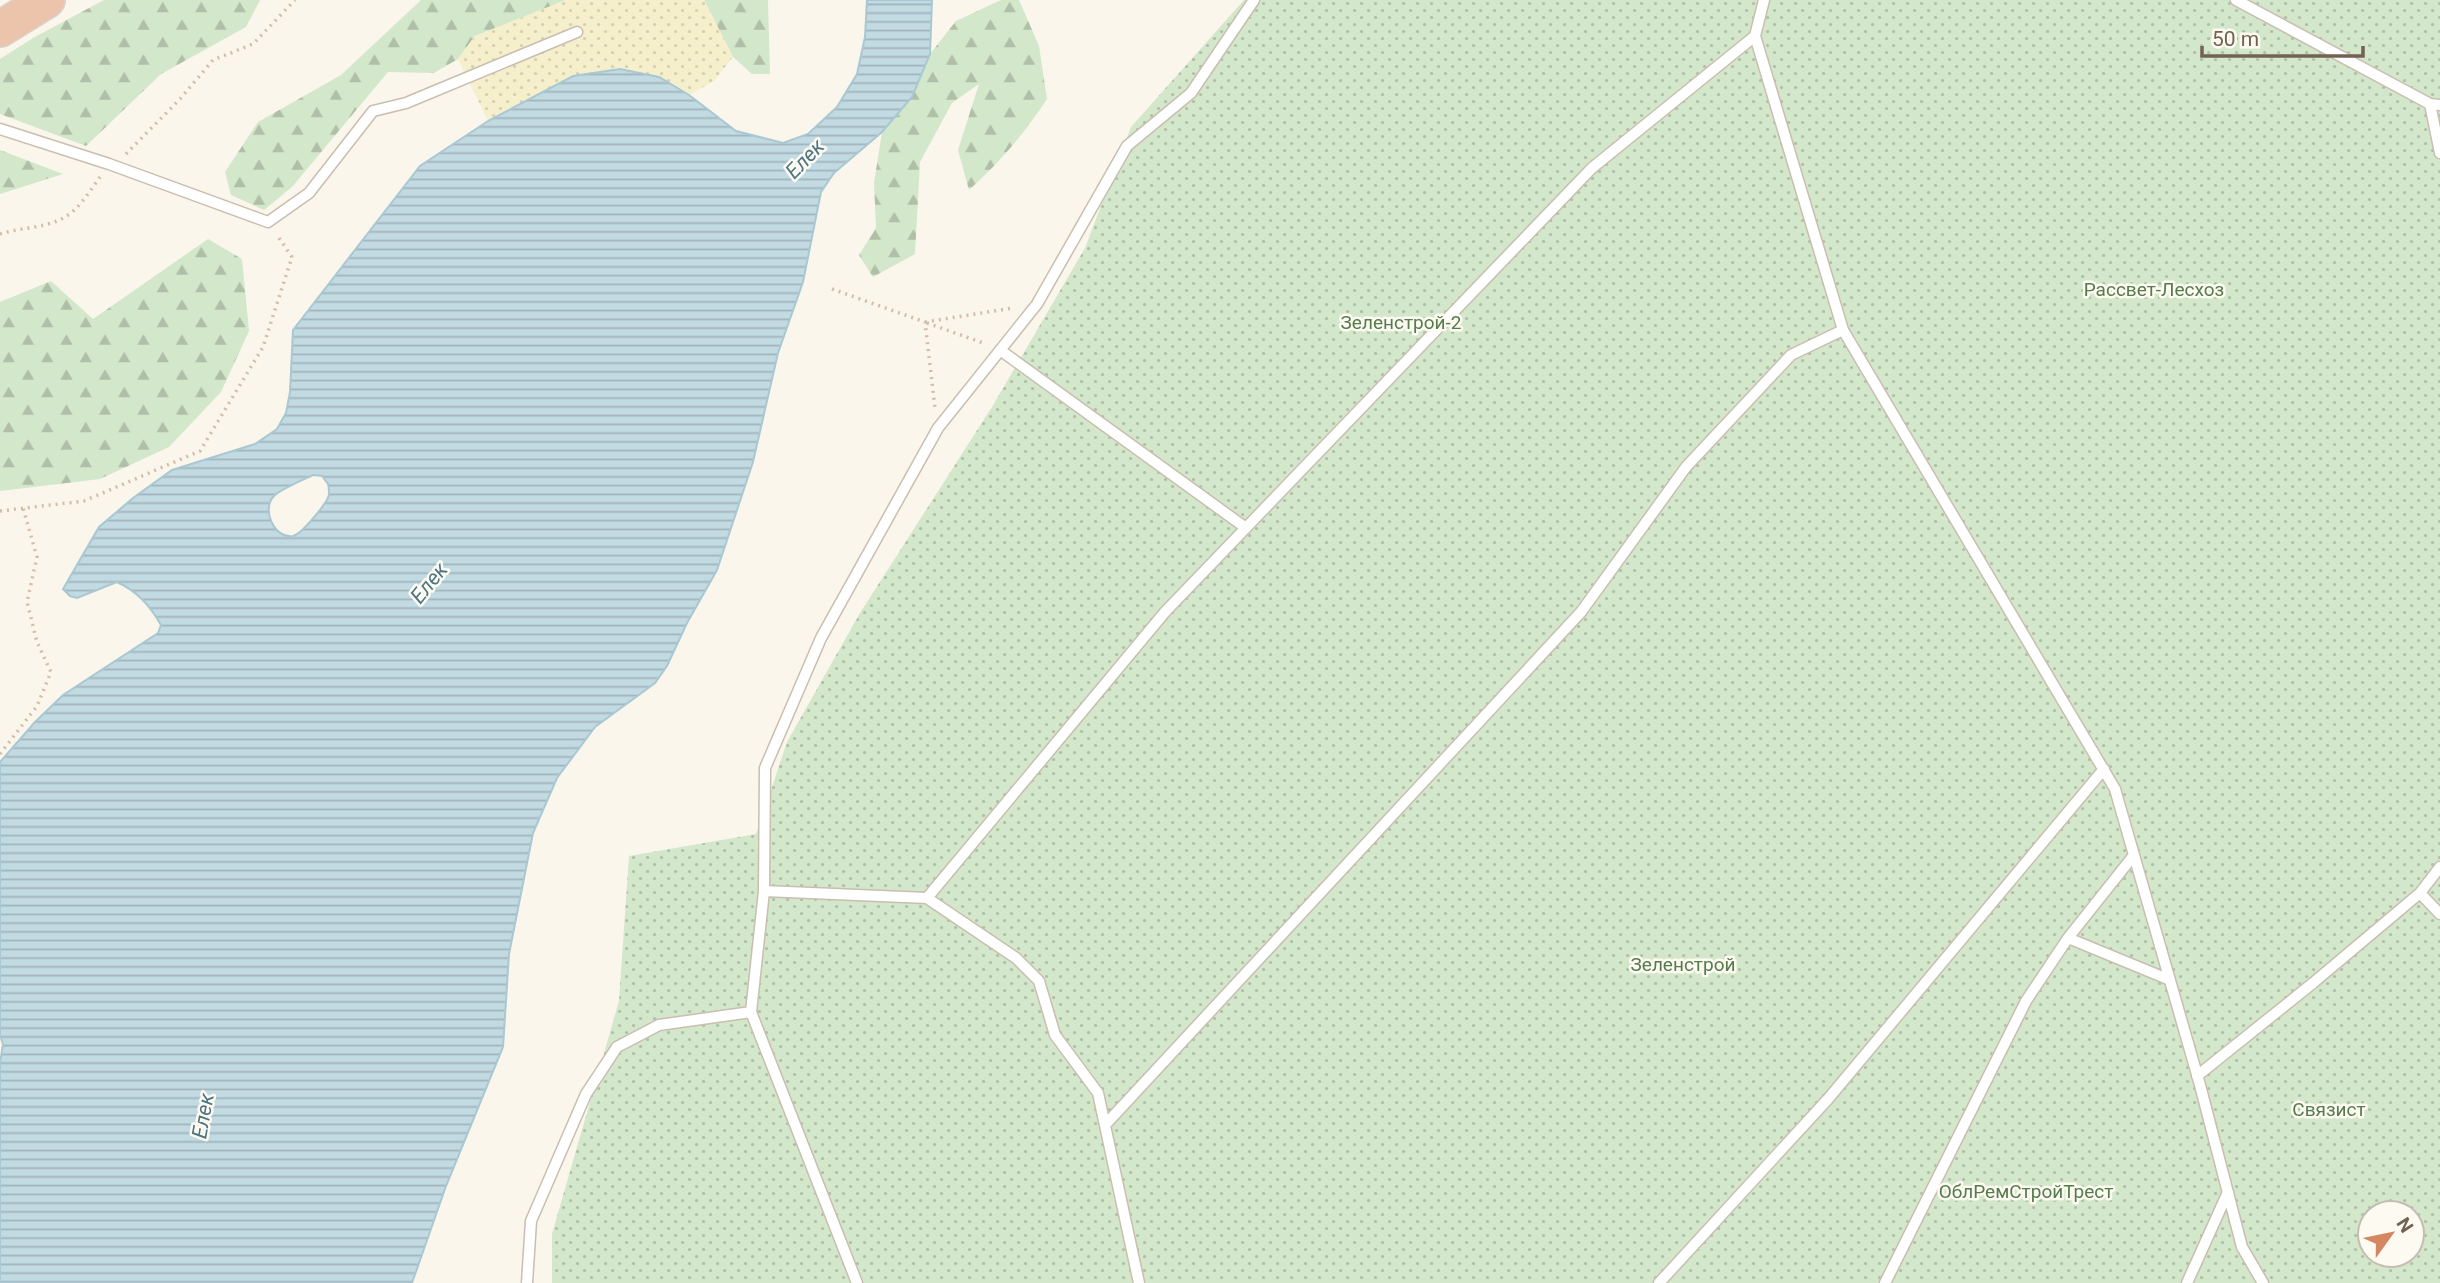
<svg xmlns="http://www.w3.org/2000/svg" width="2440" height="1283" viewBox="0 0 2440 1283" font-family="Roboto,sans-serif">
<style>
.grass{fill:url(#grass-dots);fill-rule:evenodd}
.forest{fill:url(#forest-firs)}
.sand{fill:url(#sand-dots)}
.water{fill:url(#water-rules);stroke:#a9c8d3;stroke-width:2;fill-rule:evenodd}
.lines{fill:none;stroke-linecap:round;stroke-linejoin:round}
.lane-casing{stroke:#c9beaf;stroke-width:13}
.highway-casing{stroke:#d8d3ce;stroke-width:38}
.path{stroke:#d2bda9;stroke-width:3.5;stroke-dasharray:2 5;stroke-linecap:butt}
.lane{stroke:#fff;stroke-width:10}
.highway{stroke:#ecc3ab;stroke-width:35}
.labels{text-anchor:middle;stroke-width:5;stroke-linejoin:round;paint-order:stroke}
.park-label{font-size:19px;fill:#567c4e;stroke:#fdfaf2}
.water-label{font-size:21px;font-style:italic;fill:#4d7483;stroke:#fdfaf2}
</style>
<defs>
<pattern id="grass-dots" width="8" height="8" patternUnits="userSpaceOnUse" patternTransform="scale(1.75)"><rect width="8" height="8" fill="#d3e7cb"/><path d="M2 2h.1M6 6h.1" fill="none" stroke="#b0bfa7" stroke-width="1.8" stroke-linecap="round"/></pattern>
<pattern id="forest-firs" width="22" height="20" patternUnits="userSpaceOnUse" patternTransform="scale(1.75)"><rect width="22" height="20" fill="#d3e7cb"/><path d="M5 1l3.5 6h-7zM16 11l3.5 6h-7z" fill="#b0bfa7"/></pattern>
<pattern id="sand-dots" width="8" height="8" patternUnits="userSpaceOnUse" patternTransform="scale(1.75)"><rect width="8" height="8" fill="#f5f0cb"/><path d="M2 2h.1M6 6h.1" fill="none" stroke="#d5d0b0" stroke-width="1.8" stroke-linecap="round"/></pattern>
<pattern id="water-rules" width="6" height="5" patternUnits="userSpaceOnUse" patternTransform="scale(1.75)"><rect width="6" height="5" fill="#c2dae2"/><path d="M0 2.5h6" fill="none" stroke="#a2b4ba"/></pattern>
</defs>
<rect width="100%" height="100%" fill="#faf6eb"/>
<!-- grass -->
<path class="grass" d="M1244 0H2440V1283H552V1234L619 1001 629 856 756 834 787 742 860 613 992 407 1085 248 1131 127ZM2370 1213H2412V1255H2370Z"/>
<!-- forest -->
<path class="forest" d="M104 0H260L246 27 161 74 86 146 0 114V59L33 38Z
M421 0H566L475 36 458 59 434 73 388 72 292 187 264 210 231 195 225 172 258 122 341 75Z
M704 0H768L770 74H752L733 57Z
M1001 0H1019L1039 46 1047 99C1024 134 1000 162 969 190L958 150 979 84 952 103 920 162 915 254 873 277 859 255 876 228 874 183 882 132 912 97 930 54 956 21Z
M0 150 63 174 0 194Z
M208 239 242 259 249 331 221 392 169 447 100 479 0 491V302L51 281 93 319Z"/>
<!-- sand -->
<path class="sand" d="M566 0H704L733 57 714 81 689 95 659 77 573 76 488 121 458 59 475 36Z"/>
<!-- water -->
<path class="water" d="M867 0H932L930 54 912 97 882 132 834 173 821 192 803 282 778 353 753 462 717 570 687 623 667 666 655 683 595 727 557 778 533 833 509 954 503 1047 446 1186 412 1283H0V1063L3 1044 0 1035V762L35 722 63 695 158 633 161 625C150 605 137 591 117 582L77 598 70 596 63 589 99 527 133 498 172 470 255 444 277 429 286 413 290 392 293 330 420 166 488 121 573 76 620 69 659 77 689 95 736 131 783 143 808 134 837 107 857 74 865 37ZM313 475 322 476 328 484C329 487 329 491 329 495 327 503 302 534 293 536 274 539 261 509 274 496 281 489 303 480 313 475Z"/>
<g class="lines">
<!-- lane casing -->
<g class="lane-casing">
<path id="lane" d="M2236 0 2430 104 2440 105
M1755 36 1764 0
M2430 104 2440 153
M0 129 109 164 268 222 309 193 373 111 406 103 577 32
M1000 350 1246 528
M2440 867 2420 893 2440 914
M764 891 765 768 821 638 938 428 1037 304 1127 146 1191 93 1254 0
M927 898 1016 958 1039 981 1055 1035 1098 1093 1139 1283
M2068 938 2170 980
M2197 1076 2313 983 2420 893
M1105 1125 1581 612 1686 467 1791 355 1843 330
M527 1283 531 1221 586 1094 617 1047 659 1025 751 1012
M857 1283 751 1012 764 891 927 898 1165 612 1592 168 1755 36 1843 330 2115 789 2200 1085 2242 1247 2263 1283
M1659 1283 1828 1099 2104 769
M1885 1283 2026 1001 2068 938 2134 855
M2187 1283 2228 1192"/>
</g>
<!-- highway casing -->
<g class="highway-casing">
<path id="highway" d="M0 29 47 0"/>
</g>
<!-- path -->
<path class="path" d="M126 154 180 99 213 60 253 44 295 0
M0 234C19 228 42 228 59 220 77 213 89 192 100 177
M832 289 925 322 935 408
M925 322 1013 308
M927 323 986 344
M0 511 84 501 200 451 263 347 292 257 277 235
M0 754 37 706 51 672 37 642 27 602 37 557 23 508"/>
<!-- lane -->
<use href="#lane" class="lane"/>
<!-- highway -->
<use href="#highway" class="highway"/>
</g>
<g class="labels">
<!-- park labels -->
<g class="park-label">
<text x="2154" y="296">Рассвет-Лесхоз</text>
<text x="1401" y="329">Зеленстрой-2</text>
<text x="1683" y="971">Зеленстрой</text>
<text x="2329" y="1116">Связист</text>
<text x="2026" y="1198">ОблРемСтройТрест</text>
</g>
<!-- water labels -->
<g class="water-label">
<text transform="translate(805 159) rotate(-46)" y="7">Елек</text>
<text transform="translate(429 583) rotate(-51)" y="7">Елек</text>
<text transform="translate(203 1116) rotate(-80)" y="7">Елек</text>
</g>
</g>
<!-- north arrow -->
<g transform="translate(2391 1234) rotate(57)"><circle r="33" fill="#fdfaf2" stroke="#c6bdb2" stroke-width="2"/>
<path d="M0-5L12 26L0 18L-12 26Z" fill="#d48761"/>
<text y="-10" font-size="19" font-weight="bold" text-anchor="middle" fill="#736151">N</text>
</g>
<!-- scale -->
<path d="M2202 46v10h161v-10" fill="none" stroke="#736151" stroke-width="3.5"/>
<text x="2212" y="46" font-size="21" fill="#736151" stroke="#fdfaf2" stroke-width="5" paint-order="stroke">50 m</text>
</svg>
